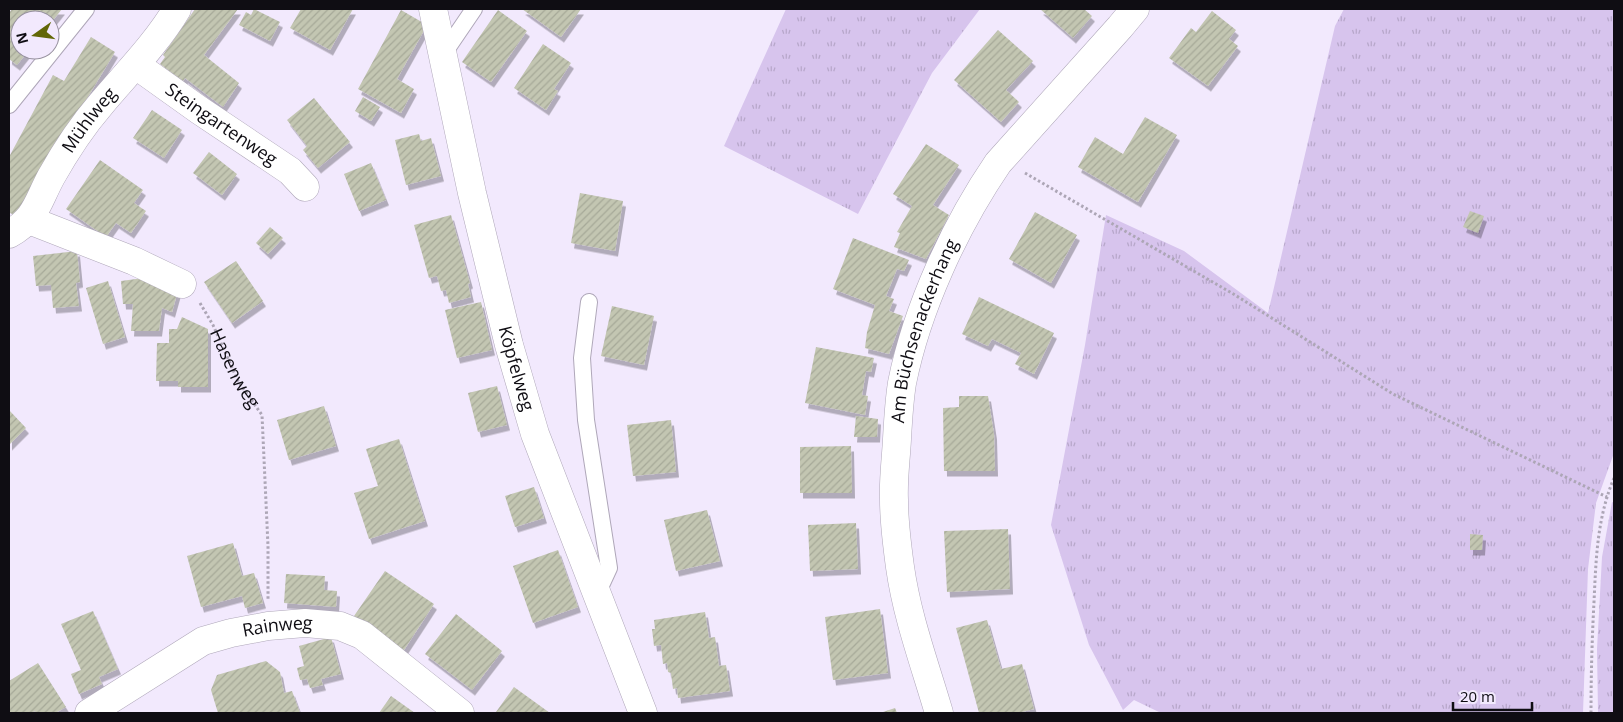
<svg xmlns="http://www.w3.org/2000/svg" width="1623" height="722" viewBox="0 0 1623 722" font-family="'Open Sans',sans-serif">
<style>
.grass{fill:url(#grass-tufts)}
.building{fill:url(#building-hatch);filter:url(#shadow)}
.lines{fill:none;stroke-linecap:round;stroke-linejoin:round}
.service-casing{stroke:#afa7b9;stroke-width:18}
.minor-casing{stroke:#afa7b9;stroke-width:29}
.path{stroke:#ada6b6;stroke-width:3;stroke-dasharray:2.5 2.5;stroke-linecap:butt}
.service{stroke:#fff;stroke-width:16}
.minor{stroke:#fff;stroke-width:28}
.labels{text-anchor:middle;stroke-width:4.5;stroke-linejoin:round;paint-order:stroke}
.street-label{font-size:18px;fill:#0f0d13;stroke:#f2e9fd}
</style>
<defs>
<pattern id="grass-tufts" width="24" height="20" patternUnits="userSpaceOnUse" patternTransform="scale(1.25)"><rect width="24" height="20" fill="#d7c4ed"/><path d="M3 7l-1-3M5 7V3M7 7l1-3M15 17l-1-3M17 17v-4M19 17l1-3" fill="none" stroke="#b7a7ca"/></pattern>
<pattern id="building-hatch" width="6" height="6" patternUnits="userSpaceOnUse" patternTransform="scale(1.25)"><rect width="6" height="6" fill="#c3c6b2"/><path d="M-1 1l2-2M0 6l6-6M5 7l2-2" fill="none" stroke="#a6a998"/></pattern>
<filter id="shadow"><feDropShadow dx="3" dy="5.5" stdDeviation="0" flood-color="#0004"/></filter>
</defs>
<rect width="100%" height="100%" fill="#f2e9fd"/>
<!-- grass -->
<path class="grass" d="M786 9H980L932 73 858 214 724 146Z
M1344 9H1614V453L1596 503 1588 569 1583 713H1161L1134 700 1123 710 1089 645 1051 525 1085 345 1106 215 1184 251 1268 313 1335 26Z
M1612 502 1614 503V713H1598L1597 649 1602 557Z"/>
<!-- building -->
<path class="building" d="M12 9H62L50 24V20H20V50H29L17 65 9 59V13Z
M195 9H238L204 55 239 83 223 107 185 78 183 81 160 64 165 57 163 55Z
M254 9 280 22 270 41 239 25 246 12 251 15Z
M301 9H353L330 50 290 28Z
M522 9H581L561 37Z
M1040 9H1084L1092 16 1073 38Z
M401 10 427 25 397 79 414 89 401 113 358 89Z
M498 10 527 31 491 82 462 62Z
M1212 11 1236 30 1229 39 1238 46 1208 86 1169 58 1191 28 1196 32Z
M998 30 1033 61 1006 90 1019 102 1001 122 954 80Z
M91 37 115 52 89 95 44 177 23 219 10 213 9 216V157L53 75 64 81Z
M543 44 571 63 554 89 558 91 546 110 514 88Z
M363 97 380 107 371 121 355 111Z
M314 98 350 142 318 168 303 150 307 146 287 120Z
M152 110 182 130 164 158 133 138Z
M1145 117 1177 135 1138 202 1078 167 1095 137 1123 154Z
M419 134 421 141 431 138 441 176 406 185 395 140Z
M926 144 959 165 933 205 949 215 926 259 894 247 900 233 897 232 912 206 893 194Z
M209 152 237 174 222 195 193 173Z
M100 160 143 190 134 203 146 211 131 233 116 223 106 237 66 209Z
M371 163 386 200 359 211 344 174Z
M580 193 623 201 615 251 571 243Z
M1470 211 1484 216 1478 233 1463 227Z
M1035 212 1077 235 1051 283 1009 259Z
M451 215 470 283 468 284 471 297 449 303 446 290 441 291 437 276 429 278 414 225Z
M270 227 283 238 268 254 256 243Z
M853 238 909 260 904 271 897 269 886 296 894 299 889 311 903 316 889 354 865 348 867 332 875 305 833 289Z
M77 251 80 282 76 283 79 306 53 308 51 285 36 286 33 256Z
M236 261 263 301 232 323 204 282Z
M151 277 179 287 172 312 162 308 159 331H131L133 304H123L121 281Z
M108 281 125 337 103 344 86 288Z
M979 297 1054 333 1034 374 1015 364 1021 353 992 339 988 346 962 334Z
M481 302 492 350 457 358 445 310Z
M612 306 654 316 644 365 601 356Z
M182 317 208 329V387H178V381H156L157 343H169V329H177Z
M816 347 874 358 871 372 866 371 862 395 868 396 865 415 805 403Z
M497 386 507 425 478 432 468 393Z
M959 396H988L994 434 995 471H944L943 408 959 407Z
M324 406 336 446 289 460 277 420Z
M9 410 26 428 9 445Z
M856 416 878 419 877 437H854Z
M671 420 676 472 633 476 627 425Z
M399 439 425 521 369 539 354 493 378 486 366 449Z
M851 446 852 493H800V447Z
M534 487 544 518 515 527 505 496Z
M707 510 720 561 676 571 664 520Z
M856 523 858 569 810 571 808 525Z
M1008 529 1010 589 947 592 944 531Z
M1470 534 1483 535 1482 550H1470Z
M233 543 242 576 254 573 263 603 245 608 242 596 201 607 187 556Z
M558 550 578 607 533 623 513 566Z
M385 571 434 604 404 650 354 616Z
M286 574 325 576 324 590 337 591 336 607 284 603Z
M880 609 888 673 833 680 825 617Z
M93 611 118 669 99 677 102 684 79 694 71 674 81 670 61 624Z
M705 612 709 638 715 637 719 666 726 665 730 691 678 698 677 688 673 689 671 673 668 672 667 663 663 664 661 645 654 646 652 629H655L654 620Z
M456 614 502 651 472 690 425 654Z
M987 620 1001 669 1022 664 1034 709 1018 713H979L956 628Z
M331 637 341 674 321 679 323 685 310 688 307 679 300 680 297 668 304 666 299 646Z
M266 661 280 672 284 693 292 691 300 713H218L211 690 217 675Z
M38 663 66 707 55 713H36L35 711 31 713H9V681Z
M514 687 550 713H498L496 712Z
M391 696 415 713H379Z
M895 708 897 713H880Z"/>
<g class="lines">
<!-- service casing -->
<g class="service-casing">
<path id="service" d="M442 56 474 9
M9 105 86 9
M589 302 582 358 586 420 609 568 597 594"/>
</g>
<!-- minor casing -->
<g class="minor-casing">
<g id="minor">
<path id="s2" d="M433 9 472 193 509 345 535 434 643 713"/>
<path id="s3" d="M136 65 199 110 290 171 305 187"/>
<path d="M29 220 134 261 182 284"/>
<path id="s4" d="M9 234C36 219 37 203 51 177 65 152 82 126 101 104 127 73 156 44 177 9"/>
<path id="s5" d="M89 713 203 641 231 633 268 626 305 623 340 626 362 635 460 713"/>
<path id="s6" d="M939 713C925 665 907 617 900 567 897 545 894 522 894 500 893 480 896 459 897 439 898 421 899 402 902 383 917 308 955 226 998 163L1120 27 1135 9"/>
</g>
</g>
<!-- path -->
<g class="path">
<path d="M1025 173 1235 295 1393 394 1607 497"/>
<path id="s1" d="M200 303 213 325 238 381 262 415 268 546V600"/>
<path d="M1591 713C1591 676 1592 639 1594 602 1596 559 1597 518 1614 478"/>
</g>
<!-- service -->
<use href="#service" class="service"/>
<!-- minor -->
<use href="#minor" class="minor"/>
</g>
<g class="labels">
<!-- street labels -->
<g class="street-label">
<text dy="6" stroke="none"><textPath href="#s4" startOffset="141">Mühlweg</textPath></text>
<text dy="6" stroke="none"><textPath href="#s3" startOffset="104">Steingartenweg</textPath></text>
<text dy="6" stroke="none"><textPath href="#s6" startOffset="392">Am Büchsenackerhang</textPath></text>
<text dy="6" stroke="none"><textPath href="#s1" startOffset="74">Hasenweg</textPath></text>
<text dy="6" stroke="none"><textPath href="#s2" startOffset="369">Köpfelweg</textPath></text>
<text dy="6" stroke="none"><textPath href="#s5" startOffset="211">Rainweg</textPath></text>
</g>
</g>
<!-- border -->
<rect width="1623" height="722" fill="none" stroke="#0f0d13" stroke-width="20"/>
<!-- north arrow -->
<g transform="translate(35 35) rotate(256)"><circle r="24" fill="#f2e9fd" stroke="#97919f"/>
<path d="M0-4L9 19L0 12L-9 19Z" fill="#626706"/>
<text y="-8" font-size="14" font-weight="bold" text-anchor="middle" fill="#0f0d13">N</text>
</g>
<!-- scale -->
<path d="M1453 702v8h79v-8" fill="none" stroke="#0f0d13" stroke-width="2.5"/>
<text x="1460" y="702" font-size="15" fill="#0f0d13" stroke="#f2e9fd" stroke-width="4" paint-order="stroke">20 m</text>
</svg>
